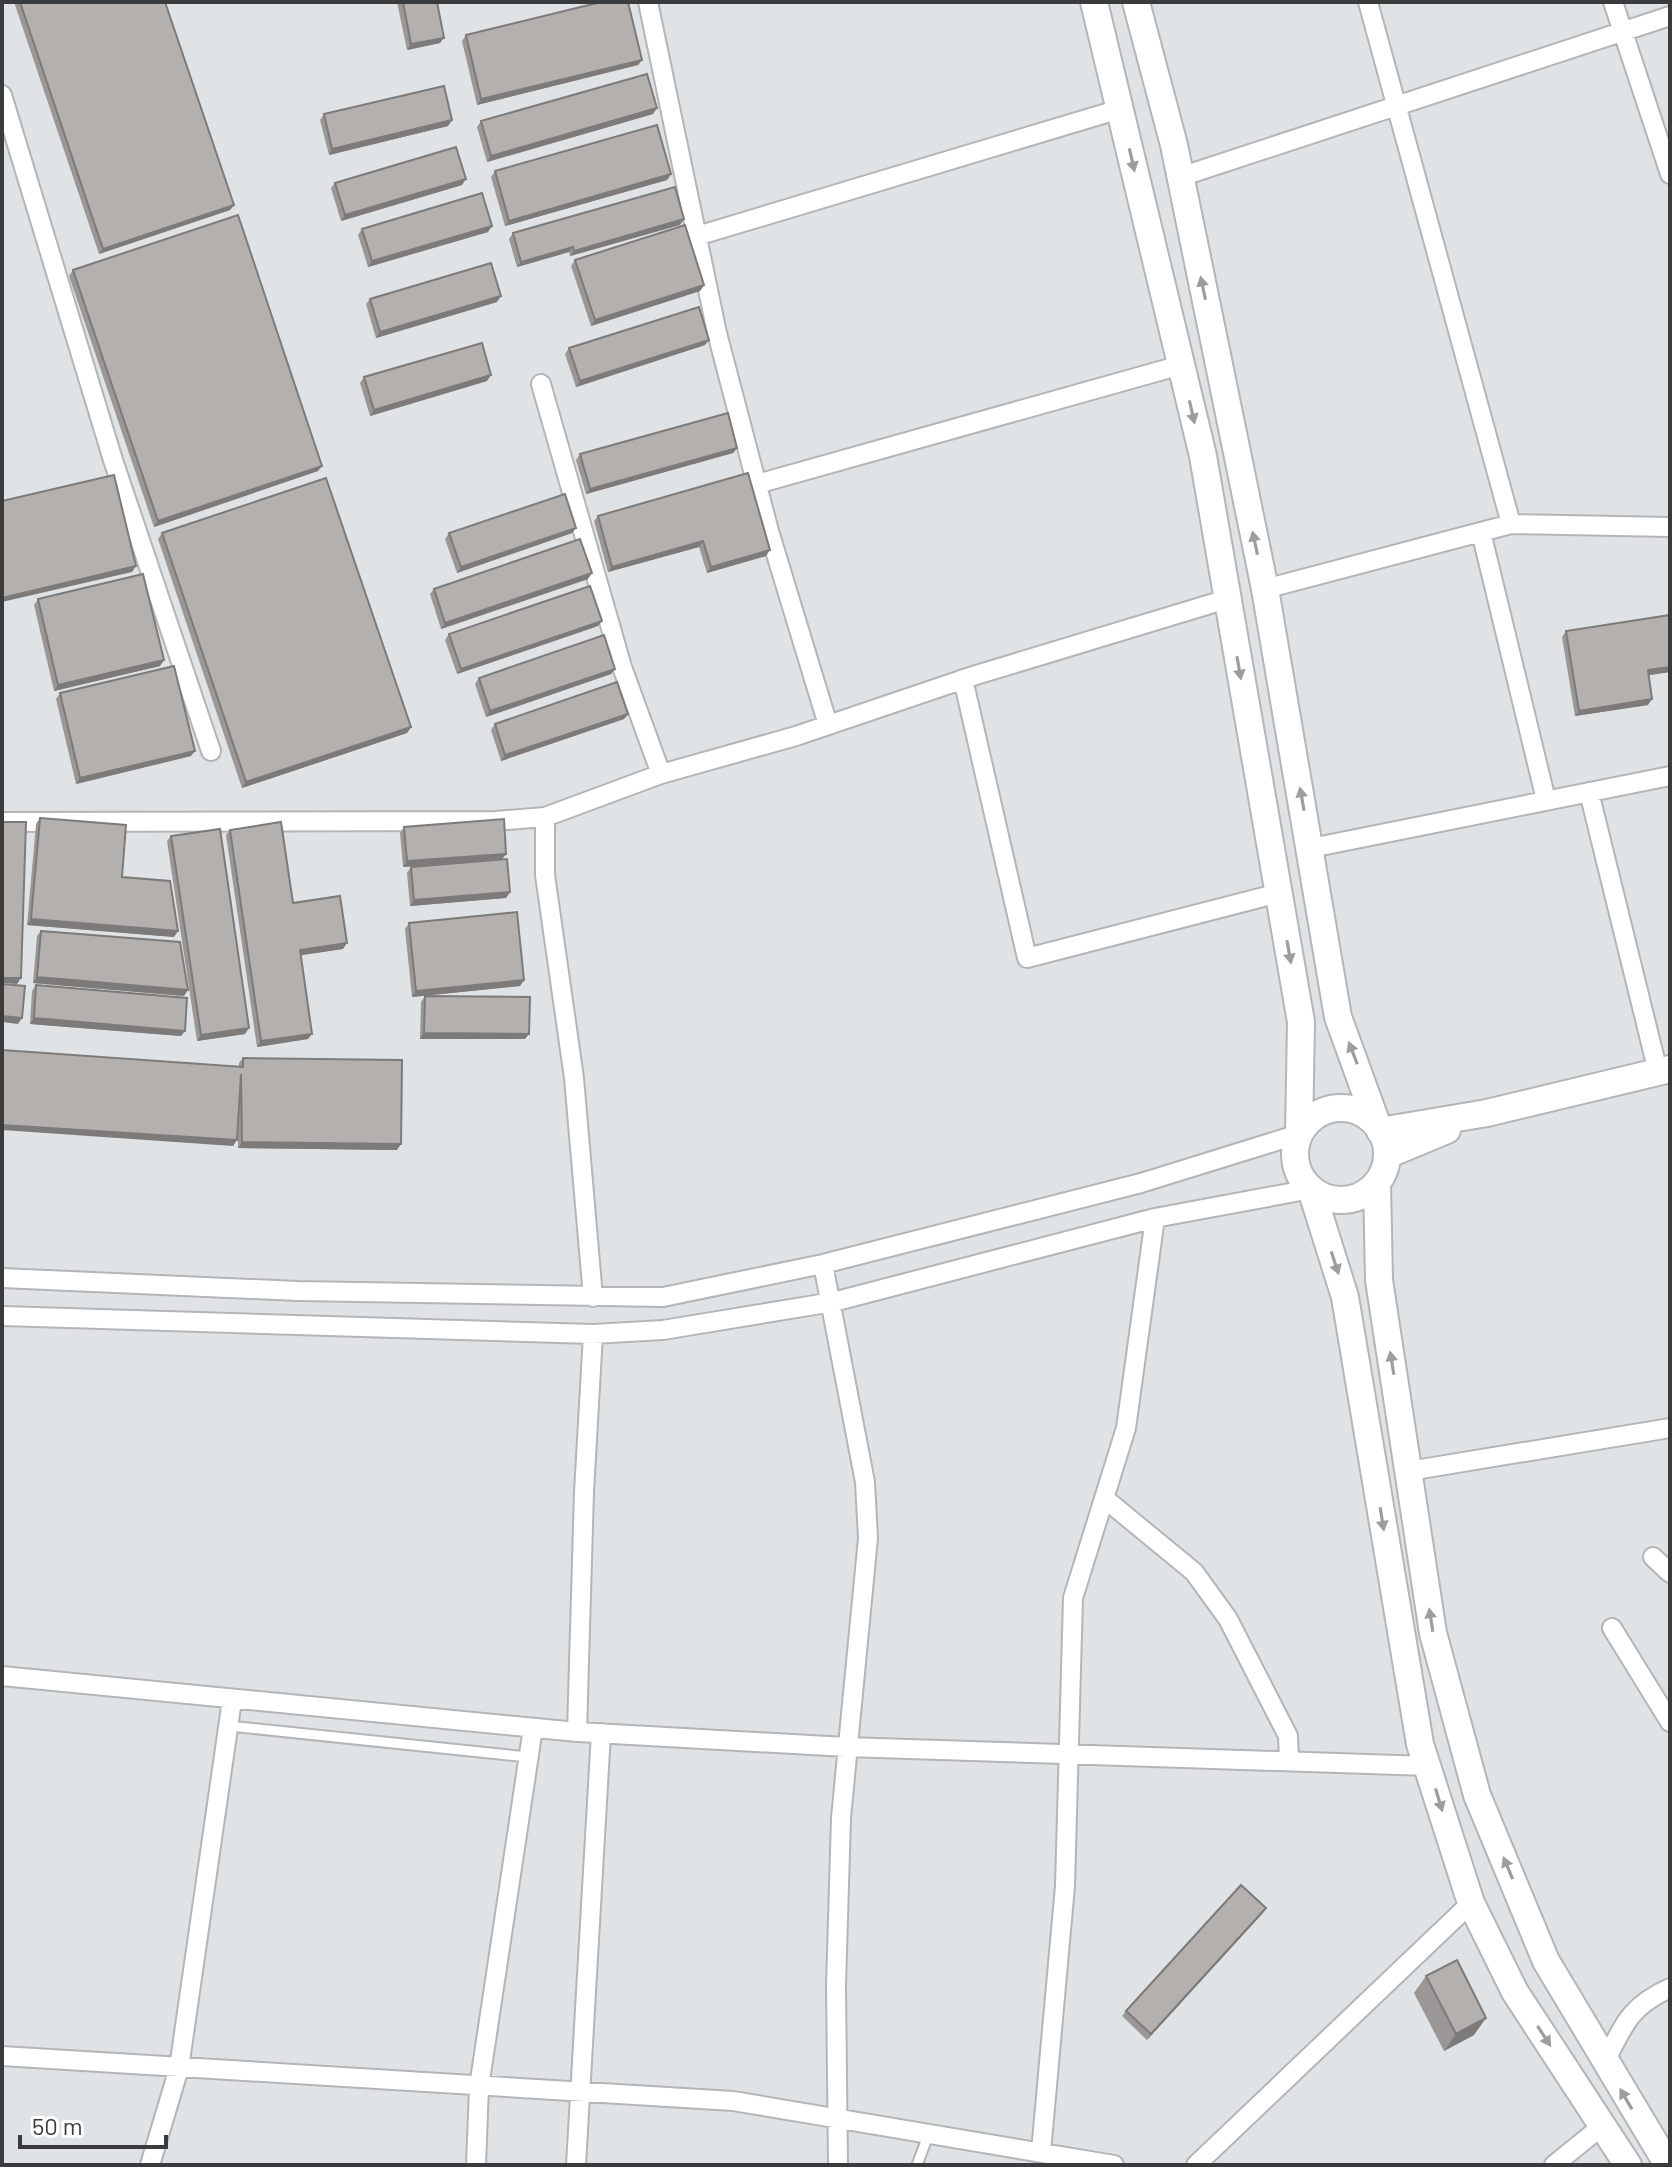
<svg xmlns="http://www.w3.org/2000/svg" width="1672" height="2167" viewBox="0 0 1672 2167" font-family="Barlow,sans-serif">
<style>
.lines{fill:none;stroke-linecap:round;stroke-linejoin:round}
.lane-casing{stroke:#b3b5b7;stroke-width:13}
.street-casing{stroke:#b3b5b7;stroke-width:22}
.secondary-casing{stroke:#b3b5b7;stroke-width:30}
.lane{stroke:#fff;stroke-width:9}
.street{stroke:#fff;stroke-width:18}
.secondary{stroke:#fff;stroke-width:26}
.wall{fill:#9a9796}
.shaded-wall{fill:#7d7b7a}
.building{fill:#b3b0ae;stroke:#7d7b7a;stroke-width:2}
.oneway{fill:#9c9d9e}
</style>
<rect width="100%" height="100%" fill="#e0e3e5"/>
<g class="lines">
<!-- lane casing -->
<g class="lane-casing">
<path id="lane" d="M229 1726 528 1757
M917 2165 929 2133"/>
</g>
<!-- street casing -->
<g class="street-casing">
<path id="street" d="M648 2 717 333 769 531 828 725
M1368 2 1511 524
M1613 2 1670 174
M2 95 113 460 211 751
M1180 177 1670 16
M697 236 1120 109
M541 384 622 667 661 774
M757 484 1181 365
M1481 532 1546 800
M1265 589 1511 524 1670 527
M963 679 1027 958 1279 893
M1589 792 1658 1072
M545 817V875L574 1078 593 1297
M2 822 495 821 545 817 661 774 796 736 976 675 1227 599
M1311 848 1670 776
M823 1264 865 1482 868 1538 841 1818 836 1985 838 2165
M2 1278 298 1291 663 1297 823 1264 1141 1183 1299 1134
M2 1316 593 1334 663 1330 833 1302 1155 1218 1311 1189
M1409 1471 1670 1428
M1104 1498 1194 1572 1228 1619 1288 1736 1289 1761
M1653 1557 1670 1573
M1612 1628 1670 1722
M2 1676 577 1732 846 1747 1428 1766
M577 1732 584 1492 593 1334
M2 2056 733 2101 1114 2165
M1605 2062C1624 2024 1630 2006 1670 1988
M1041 2152 1065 1886 1073 1598 1126 1428 1155 1218
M150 2165 179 2068 232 1700
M476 2165 479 2087 533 1728
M576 2165 601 1733
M1196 2165 1471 1903
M1554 2165 1602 2126"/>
</g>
<!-- secondary casing -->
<g class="secondary-casing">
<path id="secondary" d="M1094 2 1203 456 1301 1022 1299 1134
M1136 2 1174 145 1265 589 1338 1017 1378 1127
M1295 1154a46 46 0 1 1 92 0a46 46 0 1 1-92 0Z
M1380 1131 1487 1113 1670 1069
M1387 1155 1447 1130
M1377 1183 1379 1280 1433 1633 1477 1795 1546 1961 1668 2165
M1311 1189 1345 1297 1420 1744 1471 1903 1515 1992 1628 2165"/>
</g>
<!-- lane -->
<use href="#lane" class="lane"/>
<!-- street -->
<use href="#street" class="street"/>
<!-- secondary -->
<use href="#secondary" class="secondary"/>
</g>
<!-- wall -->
<path class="wall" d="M14 2H165L234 205 230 210 99 254Z
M397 2H437L440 43 407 50Z
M466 35 642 60 638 65 477 105 462 41Z
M324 114 452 120 448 126 329 155 320 120Z
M653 114 487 162 477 127 481 121Z
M495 171 671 174 667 180 505 226 491 177Z
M335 183 462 185 341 221 331 188Z
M680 225 570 256 569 252 517 267 509 239 513 233Z
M362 229 488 232 368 267 358 235Z
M575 260 704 285 700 291 591 326 571 266Z
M73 270 318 471 154 527 69 276Z
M370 299 497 302 376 338 366 304Z
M705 345 576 387 565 354 569 348Z
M364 377 487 381 370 416 360 383Z
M737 448 733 453 586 494 576 460 580 454Z
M598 516 766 556 707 573 699 547 608 572 594 521Z
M162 533 411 727 407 733 242 788 158 539Z
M449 533H572L457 573 445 539Z
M588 579 441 629 430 594 434 589Z
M38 599 160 666 54 691 34 605Z
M1670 615V672L1648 675V705L1575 716 1562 637 1566 631Z
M598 626 457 674 445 640 449 634Z
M615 669 611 674 486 717 475 684 479 678Z
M60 693 191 756 76 784 56 699Z
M628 714 624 719 501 761 491 730 495 724Z
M40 818 122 877 174 937 27 925 36 824Z
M404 827 506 854 502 859 403 867 400 833Z
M230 830 293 903 343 949 301 955 308 1039 257 1047 226 835Z
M171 836 245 1034 197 1041 167 841Z
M411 867 510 892 506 898 410 906 407 873Z
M409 923 524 980 520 986 412 997 405 929Z
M41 931 184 996 33 983 37 936Z
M36 985 181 1036 30 1024 32 991Z
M425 996 525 1039H420L421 1002Z
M243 1058 397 1150 238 1148V1129L233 1146 239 1063Z
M1266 1908 1147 2040 1122 2016 1126 2011Z
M1426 1976 1474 2035 1444 2051 1414 1993Z"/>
<!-- shaded-wall -->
<path class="shaded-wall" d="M444 38 440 43 407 50 411 44Z
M642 60 638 65 477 105 481 99Z
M657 108 653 114 487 162 491 156Z
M452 120 448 126 329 155 332 149Z
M671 174 667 180 505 226 509 221Z
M466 179 462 185 341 221 345 215Z
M234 205 230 210 99 254 103 249Z
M684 219 680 225 570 256 574 251Z
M492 226 488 232 368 267 372 261Z
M573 247 569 252 517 267 521 262Z
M704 285 700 291 591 326 595 320Z
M501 296 497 302 376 338 380 332Z
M709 340 705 345 576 387 580 381Z
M491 375 487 381 370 416 374 410Z
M737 448 733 453 586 494 590 489Z
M322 466 318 471 154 527 158 521Z
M576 528 572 533 457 573 461 567Z
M703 541 699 547 608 572 612 567Z
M770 550 766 556 707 573 711 567Z
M136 566 132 572 2 602V598Z
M592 573 588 579 441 629 445 623Z
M602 621 598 626 457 674 461 669Z
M164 660 160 666 54 691 58 685Z
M1670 667V672L1644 676 1648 670Z
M615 669 611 674 486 717 490 711Z
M1652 699 1648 705 1575 716 1579 711Z
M628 714 624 719 501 761 505 755Z
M411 727 407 733 242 788 246 782Z
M195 751 191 756 76 784 80 778Z
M506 854 502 859 403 867 407 861Z
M510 892 506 898 410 906 414 900Z
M31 919 178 931 174 937 27 925Z
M347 943 343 949 296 956 300 950Z
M37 977 188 990 184 996 33 983Z
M2 978H21L17 984 2 983Z
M524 980 520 986 412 997 416 991Z
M2 1016 22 1018 18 1024 2 1022Z
M34 1018 185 1031 181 1036 30 1024Z
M249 1028 245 1034 197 1041 201 1035Z
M424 1033 529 1034 525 1039H420Z
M312 1034 308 1039 257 1047 261 1041Z
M2 1125 237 1140 233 1146 2 1130Z
M242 1142 401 1144 397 1150 238 1148Z
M1266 1908 1262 1914 1147 2040 1151 2034Z
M1486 2018 1474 2035 1444 2051 1456 2034Z"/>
<!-- building -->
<path class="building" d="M20 2H165L234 205 103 249Z
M403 2H437L444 38 411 44Z
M601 2H628L642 60 481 99 466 35Z
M647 74 657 108 491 156 481 121Z
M444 86 452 120 332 149 324 114Z
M657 125 671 174 509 221 495 171Z
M456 147 466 179 345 215 335 183Z
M675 187 684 219 574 251 573 247 521 262 513 233Z
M482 193 492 226 372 261 362 229Z
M238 215 322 466 158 521 73 270Z
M685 225 704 285 595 320 575 260Z
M491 263 501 296 380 332 370 299Z
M699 307 709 340 580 381 569 348Z
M482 343 491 375 374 410 364 377Z
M728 413 737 448 590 489 580 454Z
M748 473 770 550 711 567 703 541 612 567 598 516Z
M114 475 136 566 2 598V501Z
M326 478 411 727 246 782 162 533Z
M565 494 576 528 461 567 449 533Z
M580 539 592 573 445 623 434 589Z
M143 574 164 660 58 685 38 599Z
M590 586 602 621 461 669 449 634Z
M1670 615V667L1648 670 1652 699 1579 711 1566 631Z
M604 635 615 669 490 711 479 678Z
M174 666 195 751 80 778 60 693Z
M617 682 628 714 505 755 495 724Z
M40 818 126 825 122 877 170 881 178 931 31 919Z
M504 819 506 854 407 861 404 827Z
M2 822H26L21 978H2Z
M281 822 293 903 340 896 347 943 300 950 312 1034 261 1041 230 830Z
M220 829 249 1028 201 1035 171 836Z
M507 859 510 892 414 900 411 867Z
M517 912 524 980 416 991 409 923Z
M41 931 180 942 188 990 37 977Z
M2 984 25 986 22 1018 2 1016Z
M36 985 187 998 185 1031 34 1018Z
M425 996 530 997 529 1034 424 1033Z
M2 1050 243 1067V1058L402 1060 401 1144 242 1142 241 1074 237 1140 2 1125Z
M1241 1885 1266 1908 1151 2034 1126 2011Z
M1457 1960 1486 2018 1456 2034 1426 1976Z"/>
<!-- one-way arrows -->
<defs><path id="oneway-solid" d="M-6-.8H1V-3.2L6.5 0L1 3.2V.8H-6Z" transform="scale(2)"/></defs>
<g class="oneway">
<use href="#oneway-solid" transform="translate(1132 160) rotate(77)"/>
<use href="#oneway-solid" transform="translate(1203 288) rotate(-102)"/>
<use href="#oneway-solid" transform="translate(1192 412) rotate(77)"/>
<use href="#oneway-solid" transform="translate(1255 543) rotate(-102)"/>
<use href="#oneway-solid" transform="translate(1239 668) rotate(80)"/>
<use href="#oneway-solid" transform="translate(1302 799) rotate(-100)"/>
<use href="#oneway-solid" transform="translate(1289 952) rotate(80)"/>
<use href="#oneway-solid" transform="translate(1353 1053) rotate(-111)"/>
<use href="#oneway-solid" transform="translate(1335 1263) rotate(72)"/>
<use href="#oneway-solid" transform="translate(1392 1363) rotate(-99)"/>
<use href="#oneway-solid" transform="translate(1382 1519) rotate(81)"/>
<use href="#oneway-solid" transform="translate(1431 1620) rotate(-99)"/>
<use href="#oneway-solid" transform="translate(1439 1800) rotate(73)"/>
<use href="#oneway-solid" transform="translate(1508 1868) rotate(-113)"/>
<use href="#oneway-solid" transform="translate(1544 2036) rotate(57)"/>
<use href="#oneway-solid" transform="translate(1626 2099) rotate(-120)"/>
</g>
<!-- border -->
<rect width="1672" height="2167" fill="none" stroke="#3a3b3c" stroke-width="8"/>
<!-- scale -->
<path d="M20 2135v12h146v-12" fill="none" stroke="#3a3b3c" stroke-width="4"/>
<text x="32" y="2135" font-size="24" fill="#3a3b3c" stroke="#ffffff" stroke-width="6" paint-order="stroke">50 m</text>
</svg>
